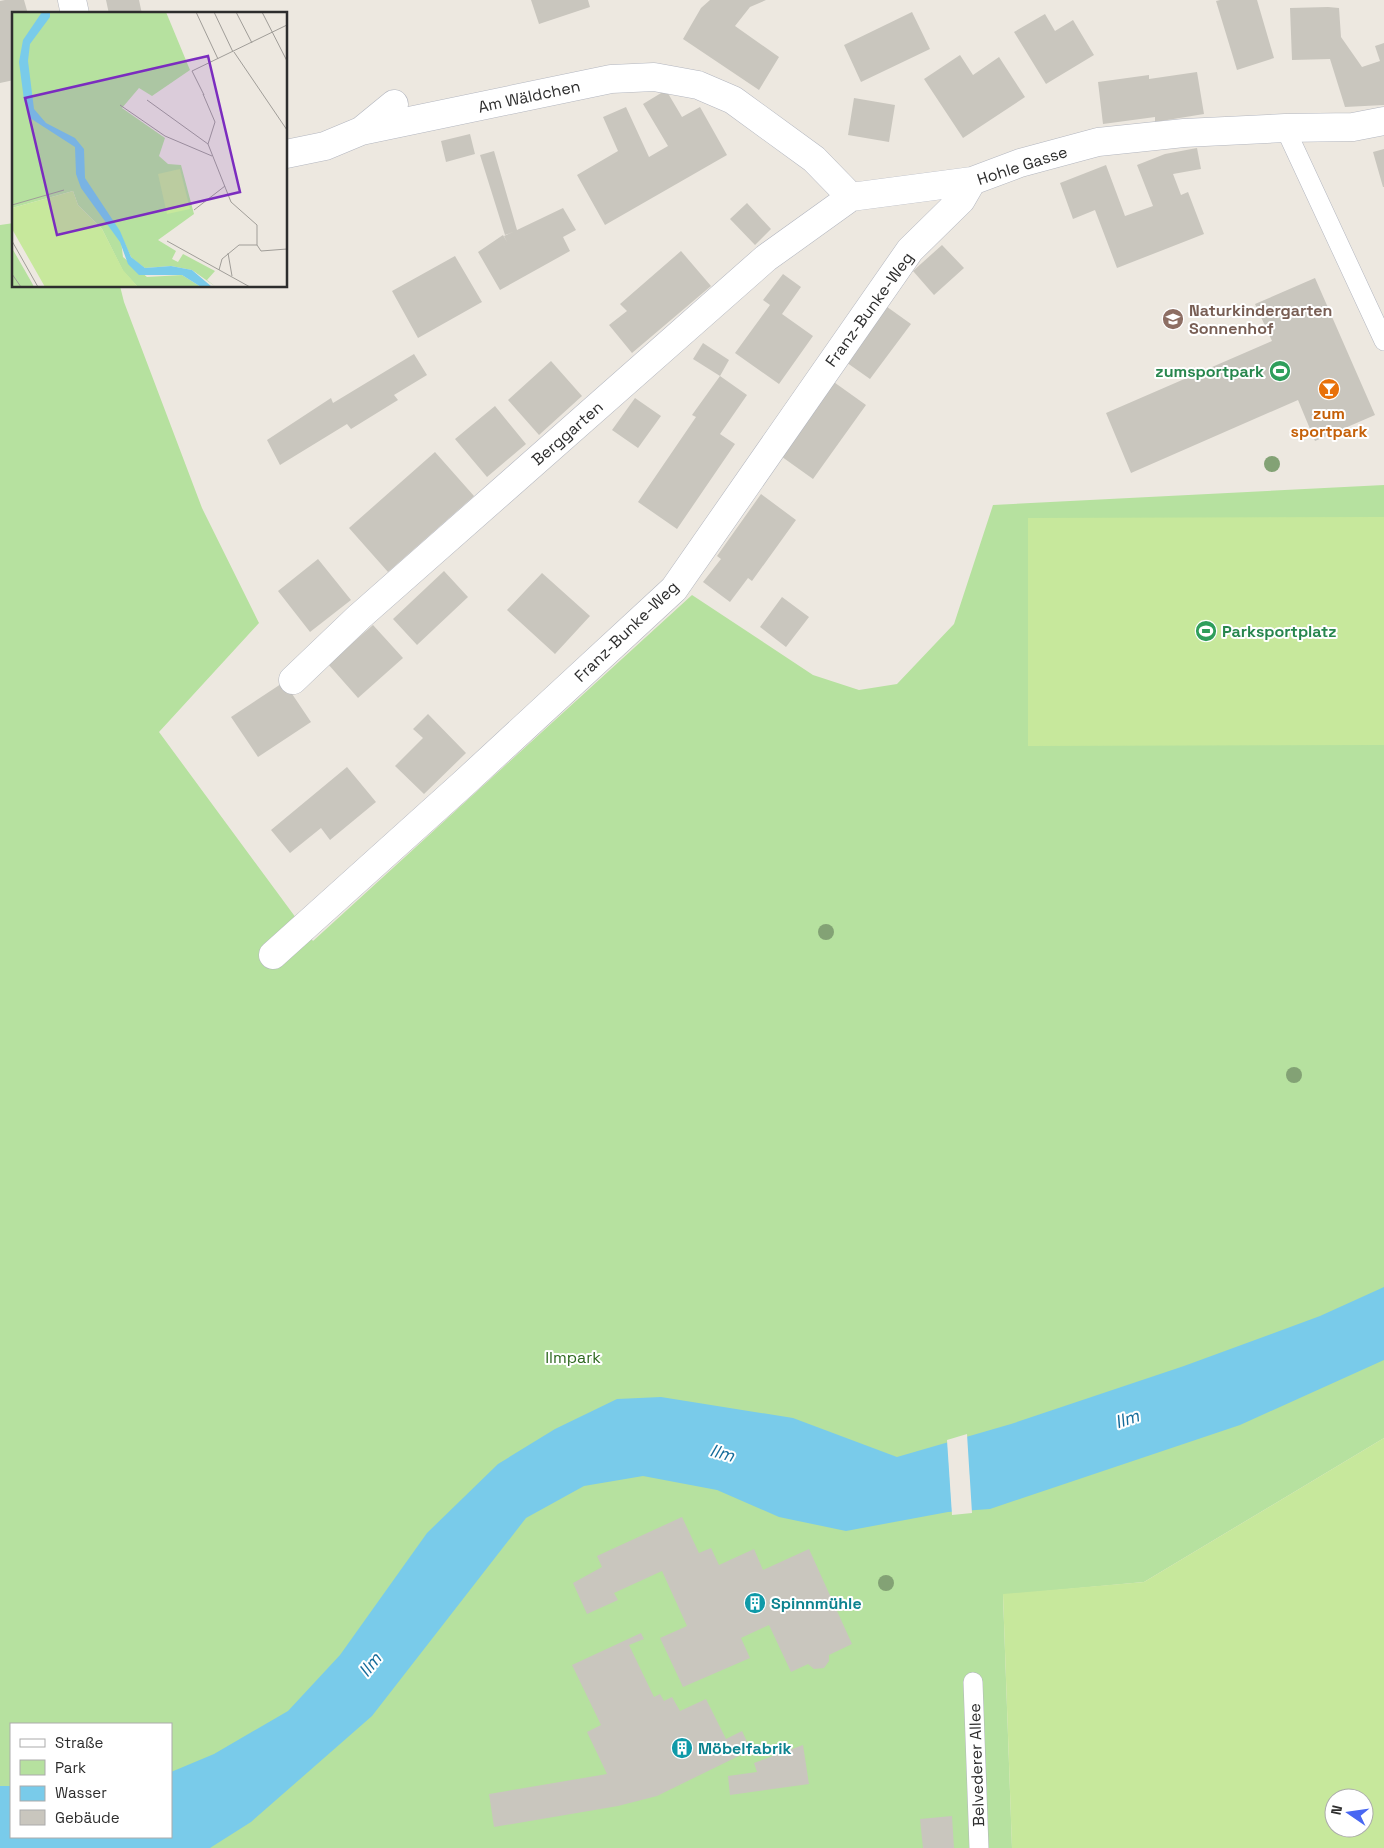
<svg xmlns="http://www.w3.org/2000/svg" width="1384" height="1848" viewBox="0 0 1384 1848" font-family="'Space Grotesk',sans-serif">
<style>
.green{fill:#b6e19f;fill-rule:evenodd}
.pitch{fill:#c7e89c;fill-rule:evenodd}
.water{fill:#79cbea}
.pier{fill:#ede8e0}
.building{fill:#c9c6be}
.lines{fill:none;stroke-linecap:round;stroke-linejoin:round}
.service-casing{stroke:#b3b6bf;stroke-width:20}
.minor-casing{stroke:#b3b6bf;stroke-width:29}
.service{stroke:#fff;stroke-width:19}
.minor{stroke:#fff;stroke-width:28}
.tree{fill:#83a275}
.labels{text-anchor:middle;stroke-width:4;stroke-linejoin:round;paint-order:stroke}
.street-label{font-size:16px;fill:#2d2d2d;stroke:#fff}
.education-label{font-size:16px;font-weight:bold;fill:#785e54;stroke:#fff;text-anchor:start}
.leisure-label{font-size:16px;font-weight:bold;fill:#27864d;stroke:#fff;text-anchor:end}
.food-label{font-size:16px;font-weight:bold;fill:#c56008;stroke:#fff}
.park-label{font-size:16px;fill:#2d681e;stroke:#fff}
.culture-label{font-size:16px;font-weight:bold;fill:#0d838f;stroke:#fff;text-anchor:start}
.water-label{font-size:18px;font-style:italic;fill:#146b9a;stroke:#fff}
.inset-road{fill:none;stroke:#a09d98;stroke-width:1}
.view{fill:#7b2cbf;fill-opacity:0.15;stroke:#7b2cbf;stroke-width:2.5}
.inset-edge{fill:none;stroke:#2d2d2d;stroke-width:2.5}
</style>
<rect width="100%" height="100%" fill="#ede8e0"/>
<!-- green -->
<path class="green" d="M14 223V286H120L124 302 202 508 259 623 159 732 313 941 692 595 813 675 859 690 897 684 954 624 993 505 1384 485V1438L1144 1582 1003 1595 1012 1848H0V225ZM11 1724H171V1837H11Z"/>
<!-- pitch -->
<path class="pitch" d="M1384 517V745L1028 746V518Z
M1384 1438V1848H1012L1003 1594 1144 1582ZM1334 1798H1364V1828H1334Z"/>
<!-- water -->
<path class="water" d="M1384 1287V1360L1240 1425 990 1509 948 1512 846 1531 779 1517 717 1490 643 1476 584 1486 526 1518 372 1716 251 1822 210 1848H0V1786H11V1837H171V1772L214 1754 288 1711 340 1655 427 1533 498 1464 555 1429 617 1399 661 1397 793 1418 897 1457 1011 1424 1184 1366 1320 1316Z"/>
<!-- pier -->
<path class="pier" d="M967 1434 972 1513 952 1515 947 1440Z"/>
<!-- building -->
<path class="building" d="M5 0H24L28 14H14V80L0 83V1Z
M106 0H139L142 14H109Z
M531 0H588L590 7 539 24Z
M710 0H766L750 7 735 26 779 57 759 90 683 39 701 8Z
M1220 0H1257L1274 58 1237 70 1216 1Z
M1328 7 1339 8 1341 37 1362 67 1380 61 1375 46 1384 43V105L1345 107 1330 59 1292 60 1290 8Z
M912 12 930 49 861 82 844 45Z
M1045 14 1055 31 1073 20 1094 55 1046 84 1014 32Z
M960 55 973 75 999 57 1025 97 963 138 924 79Z
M1197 72 1204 114 1155 122V117L1103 124 1098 82 1149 75V79Z
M666 90 682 117 700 107 727 155 605 225 577 175 618 151 603 117 626 107 649 157 668 146 643 104Z
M854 98 895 105 889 142 848 135Z
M470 134 475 154 446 162 441 141Z
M1197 148 1201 169 1173 174 1181 195 1188 192 1204 234 1117 268 1095 210 1073 219 1060 183 1106 165 1125 216 1153 206 1137 165 1165 154Z
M1384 149V187H1383L1373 152Z
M494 151 517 230 563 208 576 230 563 237 570 251 500 290 478 252 503 235 507 242 504 236 513 232 505 235 480 155Z
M747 203 771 229 755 245 730 219Z
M942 245 964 268 934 295 913 271Z
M681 251 711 286 632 353 609 325 627 311 620 304Z
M455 256 482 302 418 338 392 291Z
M783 274 801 287 782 314 813 336 779 384 735 353 770 305 763 300Z
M1315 278 1375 415 1315 441 1298 400 1131 473 1106 413 1272 341 1255 304Z
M883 304 911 324 870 379 843 360Z
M703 343 729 360 720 376 747 395 720 434 735 444 677 529 638 502 696 417 692 415 720 376 693 359Z
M414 354 427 375 394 395 398 400 351 429 347 424 280 465 267 440 331 398 333 403Z
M551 361 582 396 539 435 508 400Z
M831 380 866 405 813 479 778 454Z
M635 398 661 416 638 448 612 430Z
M495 406 526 444 487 477 455 439Z
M435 452 474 496 388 572 349 528Z
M761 494 796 520 752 581 748 578 730 602 703 582 721 559 717 556Z
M318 559 351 600 310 632 278 591Z
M444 571 468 597 417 645 393 619Z
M542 573 590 616 555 654 507 610Z
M782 597 809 617 786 647 760 627Z
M373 625 403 658 358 698 328 664Z
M284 682 311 722 258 757 231 717Z
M428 714 466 753 424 794 395 766 423 738 413 729Z
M347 767 376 802 330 840 321 828 290 853 271 830Z
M682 1517 699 1553 711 1548 719 1565 754 1549 763 1570 809 1549 852 1644 829 1655V1661L824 1668 814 1669 808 1664 791 1672 769 1625 741 1638 750 1658 683 1687 660 1638 687 1626 662 1571 614 1593 618 1600 587 1614 573 1583 602 1567 597 1556Z
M641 1633 644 1639 629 1645 654 1697 660 1694 664 1701 672 1697 680 1711 706 1699 726 1739 742 1731 751 1750 657 1796 618 1806 494 1827 489 1794 607 1774 587 1732 601 1725 572 1665Z
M803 1745 809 1784 730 1795 728 1776 757 1772 754 1763Z
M952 1816 954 1848H923L920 1819Z"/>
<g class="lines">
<!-- service casing -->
<g class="service-casing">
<path id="service" d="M1285 128 1384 341
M973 1682 979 1848"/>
</g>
<!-- minor casing -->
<g class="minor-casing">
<path id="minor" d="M72 0 75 14
M361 131 611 79 654 77 698 85 733 100 814 159 851 197 972 181 1020 163 1098 142 1184 133 1285 128 1353 127 1384 121
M286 154 325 146 361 131 394 104
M293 680 359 617 766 258 851 197
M273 955 463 784 674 589 910 250 961 200 972 181"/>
</g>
<!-- service -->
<use href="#service" class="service"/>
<!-- minor -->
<use href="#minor" class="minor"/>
</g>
<!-- trees -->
<g class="tree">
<circle cx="1272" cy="464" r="8"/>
<circle cx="826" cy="932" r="8"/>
<circle cx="1294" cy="1075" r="8"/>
<circle cx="886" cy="1583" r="8"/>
</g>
<!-- icons -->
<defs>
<g id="school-disc" transform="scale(1.125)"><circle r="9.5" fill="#8d6e63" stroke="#fff"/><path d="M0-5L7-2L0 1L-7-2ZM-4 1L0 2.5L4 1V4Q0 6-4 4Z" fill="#fff"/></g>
<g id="stadium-disc" transform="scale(1.125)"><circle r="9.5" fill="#2e9e5b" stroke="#fff"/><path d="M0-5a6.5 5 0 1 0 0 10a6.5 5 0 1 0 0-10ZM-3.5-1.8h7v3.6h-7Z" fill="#fff"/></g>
<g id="bar-disc" transform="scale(1.125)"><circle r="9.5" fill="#e8710a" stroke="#fff"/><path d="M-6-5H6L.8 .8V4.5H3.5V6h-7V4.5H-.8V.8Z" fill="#fff"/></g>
<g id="building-disc" transform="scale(1.125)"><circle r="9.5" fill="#0f9aa8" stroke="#fff"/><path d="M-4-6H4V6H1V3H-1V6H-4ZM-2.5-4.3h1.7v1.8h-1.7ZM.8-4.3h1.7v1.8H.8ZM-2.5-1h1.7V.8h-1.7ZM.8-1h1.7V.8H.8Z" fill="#fff"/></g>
</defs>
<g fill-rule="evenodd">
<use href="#school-disc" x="1173" y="319"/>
<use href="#stadium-disc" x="1280" y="371"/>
<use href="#bar-disc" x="1329" y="389"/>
<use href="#stadium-disc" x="1206" y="631"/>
<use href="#building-disc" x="755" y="1603"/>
<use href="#building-disc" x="682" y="1748"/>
</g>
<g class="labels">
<!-- street labels -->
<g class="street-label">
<text transform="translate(529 96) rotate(-12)" y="6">Am Wäldchen</text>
<text transform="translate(1022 165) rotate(-18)" y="6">Hohle Gasse</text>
<text transform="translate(869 309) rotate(-54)" y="6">Franz-Bunke-Weg</text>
<text transform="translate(567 433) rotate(-41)" y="6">Berggarten</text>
<text transform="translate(626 631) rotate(-44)" y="6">Franz-Bunke-Weg</text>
<text transform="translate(976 1765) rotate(-92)" y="6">Belvederer Allee</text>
</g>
<!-- education labels -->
<g class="education-label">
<text x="1189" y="316">Naturkindergarten<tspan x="1189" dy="18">Sonnenhof</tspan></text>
</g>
<!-- leisure labels -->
<g class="leisure-label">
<text x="1264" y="377">zumsportpark</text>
<text x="1222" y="637" text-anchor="start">Parksportplatz</text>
</g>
<!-- food labels -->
<g class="food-label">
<text x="1329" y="419">zum<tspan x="1329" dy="18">sportpark</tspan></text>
</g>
<!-- park labels -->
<g class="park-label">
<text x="573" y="1363">Ilmpark</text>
</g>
<!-- culture labels -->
<g class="culture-label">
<text x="771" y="1609">Spinnmühle</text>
<text x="698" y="1754">Möbelfabrik</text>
</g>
<!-- water labels -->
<g class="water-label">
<text transform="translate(1127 1419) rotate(-19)" y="6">Ilm</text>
<text transform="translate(722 1453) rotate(16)" y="6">Ilm</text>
<text transform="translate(370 1665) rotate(-52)" y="6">Ilm</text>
</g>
</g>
<!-- overview -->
<g transform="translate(12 12)">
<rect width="275" height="275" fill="#ede8e0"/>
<path d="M0 0H154L178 58 140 84 127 76 110 96 153 126 147 144 156 152 169 153 182 202 146 228 164 239 160 247 166 250 171 242 203 259 195 268 204 275 180 258 159 254 133 256 126 251 119 245 108 221 111 245 135 265 170 263 189 275H126L111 259 90 217 66 193 61 179 0 196ZM0 236 20 271 22 275H1Z" fill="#b6e19f"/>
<path d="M168 157 178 197 155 202 146 162ZM61 179 66 193 90 217 111 258 126 275H33L0 217V196Z" fill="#c7e89c"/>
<path d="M30 0H38V5L18 32 16 49 22 97 34 111 63 126 72 137 73 166 108 219 119 245 133 256 159 254 180 258 200 275H189L170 263H127L116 252 108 230 69 176 64 162 63 135 18 106 12 88 7 50 11 28Z" fill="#79cbea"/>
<path class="inset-road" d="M184 0 206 47M202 0 221 40M224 0 240 31M250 0 275 49M222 40 275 118M191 82 203 110 196 132 219 190 245 213V233M192 83 180 59 275 13M135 88 196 132M108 93 153 124 200 144M0 193 52 178M182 198 213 174M0 229 26 275M155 229 238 275M216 241 220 264M207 258 210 247 227 233H245L249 239 275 237M0 262 9 275"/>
<path class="view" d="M196 44 228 180 45 223 13 86Z"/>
<rect width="275" height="275" class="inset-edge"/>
</g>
<!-- legend -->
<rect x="10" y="1723" width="162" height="115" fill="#ffffff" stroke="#ababab"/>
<rect x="20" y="1739" width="25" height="8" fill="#ffffff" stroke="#ababab"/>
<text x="55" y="1748" font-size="15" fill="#2d2d2d">Straße</text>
<rect x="20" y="1760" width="25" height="15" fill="#b6e19f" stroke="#ababab"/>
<text x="55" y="1773" font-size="15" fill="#2d2d2d">Park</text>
<rect x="20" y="1786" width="25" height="15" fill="#79cbea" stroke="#ababab"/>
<text x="55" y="1798" font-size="15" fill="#2d2d2d">Wasser</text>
<rect x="20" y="1810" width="25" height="15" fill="#c9c6be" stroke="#ababab"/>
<text x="55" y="1823" font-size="15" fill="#2d2d2d">Gebäude</text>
<!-- north arrow -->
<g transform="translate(1349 1813) rotate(283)"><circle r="24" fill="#ffffff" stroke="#ababab"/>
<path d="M0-4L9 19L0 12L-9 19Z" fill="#4867f2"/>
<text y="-8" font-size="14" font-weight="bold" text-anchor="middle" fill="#2d2d2d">N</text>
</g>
</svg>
